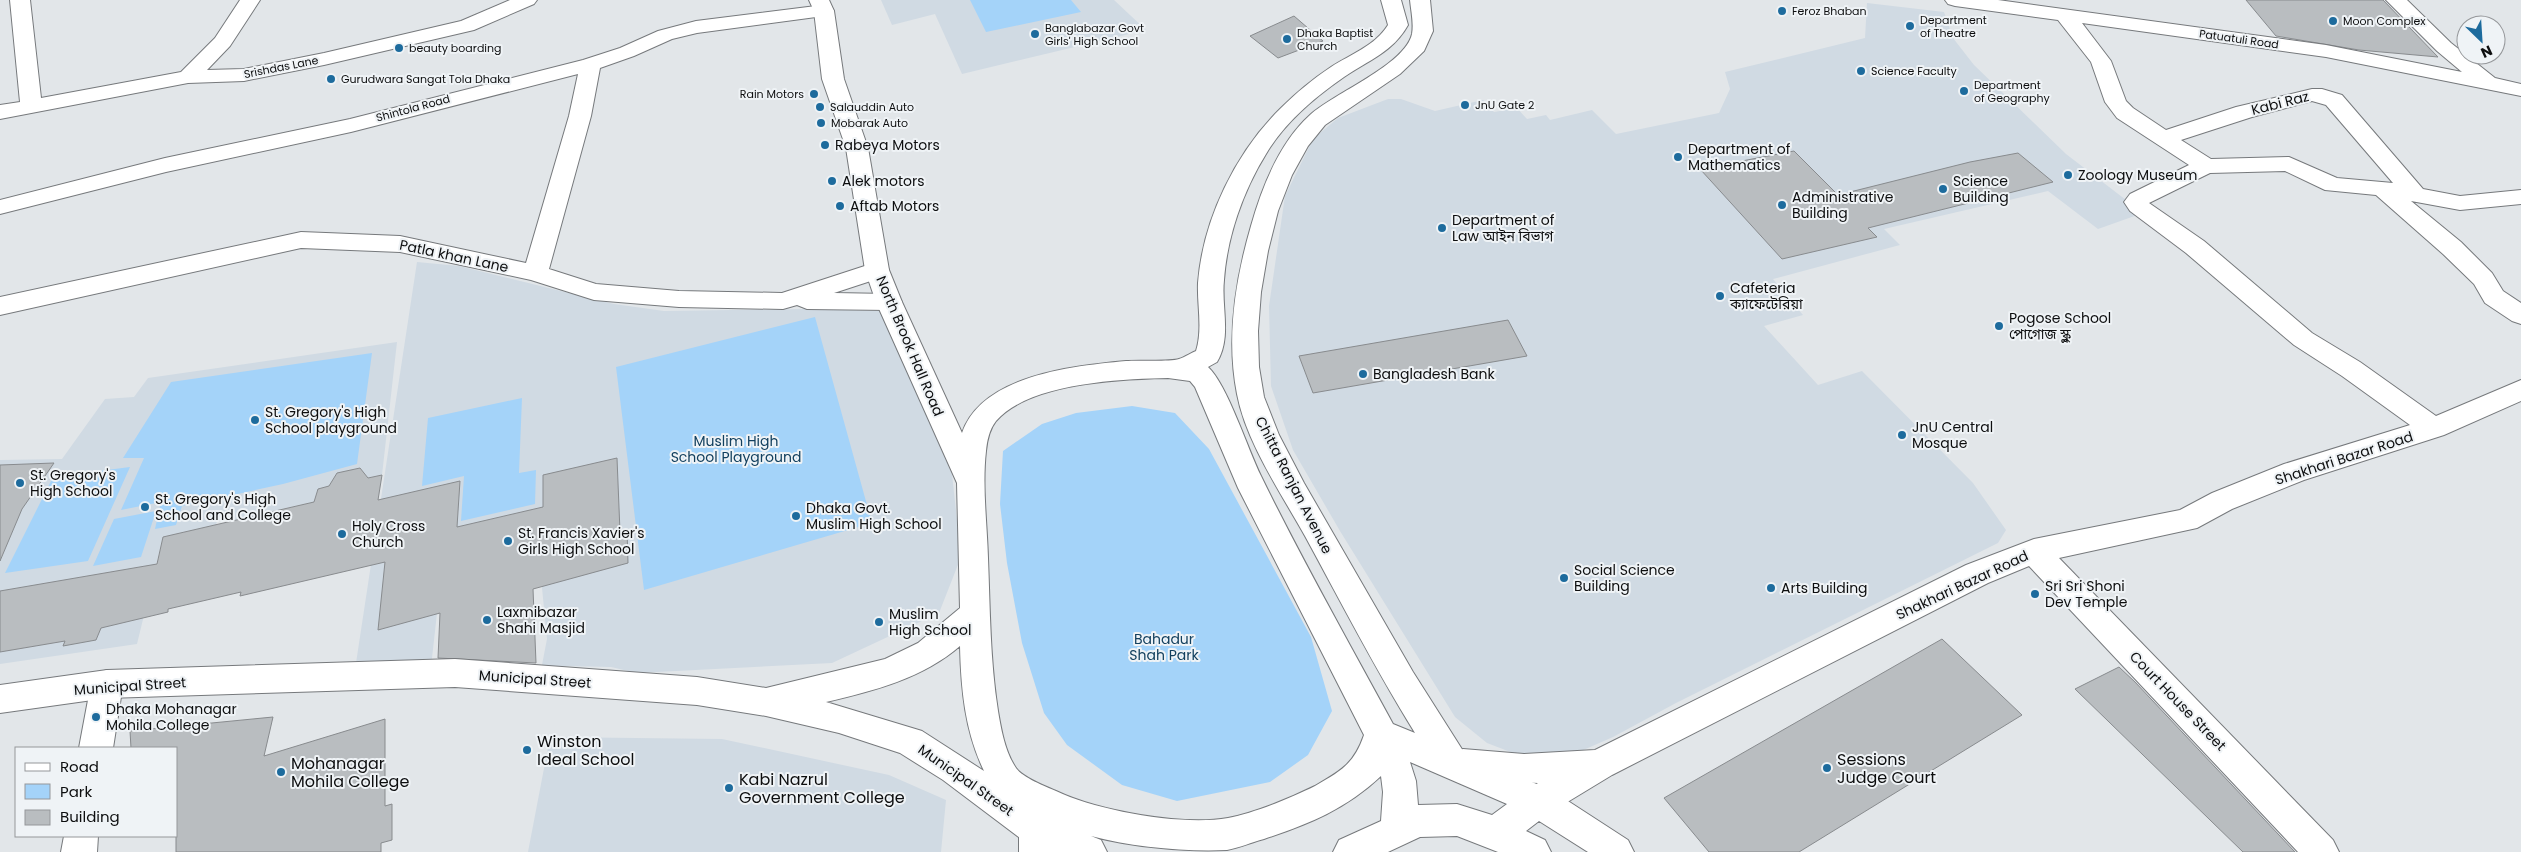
<svg xmlns="http://www.w3.org/2000/svg" width="2521" height="852" viewBox="0 0 2521 852" font-family="Poppins,'Noto Sans Bengali',sans-serif">
<style>
.built{fill:#d0dae3}
.green{fill:#a4d3f9}
.building{fill:#b9bdc0;stroke:#888b8e}
.lines{fill:none;stroke-linecap:round;stroke-linejoin:round}
.street-casing{stroke:#76797c;stroke-width:2}
.secondary-casing{stroke:#76797c;stroke-width:2}
.street{fill:#fff;fill-rule:evenodd}
.secondary{fill:#fff;fill-rule:evenodd}
.poi-dot{fill:#1d6b9d;stroke:#eff3f6;stroke-width:2}
.labels{text-anchor:middle;stroke-width:4;stroke-linejoin:round;paint-order:stroke}
.far-poi-label{font-size:11px;fill:#0d0e0f;stroke:#eff3f6;text-anchor:start}
.far-street-label{font-size:11px;fill:#0d0e0f;stroke:#eff3f6}
.street-label{font-size:14px;fill:#0d0e0f;stroke:#eff3f6}
.poi-label{font-size:14px;fill:#0d0e0f;stroke:#eff3f6;text-anchor:start}
.park-label{font-size:14px;fill:#12405f;stroke:#eff3f6}
.near-poi-label{font-size:16px;fill:#0d0e0f;stroke:#eff3f6;text-anchor:start}
</style>
<rect width="100%" height="100%" fill="#e2e6e9"/>
<!-- built -->
<path class="built" d="M881 0H1114L1146 30 962 74 935 14 892 25Z
M1867 3 1944 12 1953 38 1974 65 2066 154 2143 213 2098 229 2048 191 1884 229 1900 245 1773 279 1803 315 1764 326 1818 385 1862 371 1973 483 2006 530 1998 543 1676 703 1613 737 1572 755 1521 756 1487 743 1455 717 1340 531 1293 450 1271 386 1269 306 1285 196 1313 139 1338 118 1388 99H1401L1435 111 1483 100 1494 112 1517 108 1527 119 1546 115 1550 120 1592 110 1616 134 1719 113 1730 89 1725 72 1865 38Z
M417 262 459 266 614 304 664 311 808 309 881 311 952 474 961 557 939 613 832 663 637 673 611 667 567 666 541 670 547 639 538 547 441 577 431 667 356 663Z
M397 342 382 475 368 478 360 468 337 473 329 486 318 489 314 502 234 520 235 513 218 517 216 525 163 537 137 644 0 664V460L62 459 105 399 134 397 148 378Z
M550 737 722 739 889 775 946 800 941 852H528Z"/>
<!-- green -->
<path class="green" d="M970 0H1071L1081 12 986 32Z
M815 317 872 523 644 590 616 367Z
M372 353 357 464 283 484 182 506 176 525 155 529 161 502 121 510 144 458H123L171 382Z
M522 398 519 473 536 470 535 504 461 521 464 476 422 486 428 418Z
M1132 406 1175 413 1209 449 1311 637 1332 711 1308 755 1270 782 1177 801 1122 785 1067 745 1044 713 1022 643 1007 563 1000 504 1003 451 1042 424 1076 413Z
M130 467 88 561 5 573 53 477Z
M156 511 141 557 93 566 114 519Z"/>
<!-- building -->
<path class="building" d="M2246 0H2383L2438 57 2359 50 2276 36Z
M1294 16 1323 41 1278 58 1250 36Z
M1794 151 1838 195 1970 162 2018 153 2053 182 1868 228 1877 237 1782 259 1700 169Z
M1508 320 1527 356 1313 393 1299 356Z
M617 458 620 532 627 530 628 563 533 589 536 663 438 658 440 613 378 630 385 562 240 596 241 592 181 606 168 609V612L101 628 96 640 63 646 65 641 0 652V591L157 564 163 537 314 502 318 489 329 486 337 473 360 468 368 478 382 475 378 500 460 481 457 527 543 507V475Z
M54 463 22 509 0 561V465Z
M1942 639 2022 715 1799 852H1709L1664 798Z
M2119 667 2135 682 2295 852H2243L2075 689Z
M273 717 264 756 385 719V806L392 804V840L381 843V852H176V748H131L130 731Z"/>
<g class="lines">
<!-- street casing -->
<g class="street-casing">
<path id="street" d="M10 0H30L41 98 181 72 215 38 240 0H260L230 46 207 70 244 69 324 53 461 21 510 0H537L534 4 474 30 324 65 244 81 188 83 0 119V105L20 102Z
M1945 0H1998L2326 45 2462 72 2437 51 2386 0H2407L2451 43 2495 78 2521 84V96L2326 57 2082 23 2111 61 2126 101 2133 108 2166 130 2236 107 2312 89H2322L2342 95 2423 189 2460 196 2521 190V204L2460 210 2411 201 2461 242 2492 273 2503 291 2521 303V324L2512 321 2485 303 2474 284 2443 254 2376 195 2325 190 2285 171 2210 173 2149 203 2204 241 2312 333 2360 362 2436 416 2521 380V401L2444 435 2304 480 2232 509 2197 528 2059 558 2333 840 2339 852H2298L2029 566 1988 583 1612 775 1551 812 1539 817 1527 812 1522 801 1527 790 1538 783 1463 779 1451 775 1446 764 1451 753 1463 749 1524 754 1595 750 1966 565 2034 539 2180 510 2212 493 2284 464 2410 425 2342 376 2294 345 2186 253 2130 211 2124 202 2130 194 2189 165 2117 118 2105 102 2091 62 2058 20 1955 6 1948 4ZM2312 101 2326 105 2393 183 2337 178 2289 157 2211 159 2181 140 2252 117Z
M824 5 831 7 834 11 831 15 697 33 672 39 634 56 600 68 591 116 549 269 596 284 679 291 782 293 877 262 886 264 889 270 886 276 834 293 889 294 898 296 902 302 898 308 889 310 807 309 797 305 783 309 679 307 594 300 531 280 400 252 301 248 0 315V297L301 232 400 236 526 263 569 116 578 74 351 132 166 172 0 214V200L165 158 350 119 583 60 620 48 658 31 696 21Z
M107 670 118 674 123 684 113 748H79L91 684 96 674Z
M1036 814 1048 819 1053 830 1055 852H1019V830L1024 819Z
M64 836H98L97 852H61Z"/>
</g>
<!-- secondary casing -->
<g class="secondary-casing">
<path id="secondary" d="M809 0H829L834 11 844 79 868 148 889 270 902 302 962 433C982 375 1073 366 1126 361 1138 360 1170 362 1179 359 1185 357 1191 353 1196 351 1203 329 1197 305 1198 283 1203 219 1236 152 1281 108 1296 93 1313 79 1331 67 1351 54 1375 46 1388 25L1381 0H1401L1408 25C1393 52 1369 60 1344 77 1315 97 1284 123 1266 154 1243 191 1227 237 1224 280 1221 307 1232 337 1217 362L1208 367C1227 384 1248 450 1261 476 1302 560 1348 641 1393 724L1415 733C1375 669 1341 602 1305 536 1281 493 1246 442 1237 394 1226 338 1235 281 1251 226 1262 187 1279 143 1310 115 1334 93 1405 65 1412 34 1414 23 1411 11 1410 0H1430L1433 31 1424 51 1400 74 1325 125 1308 146 1292 175 1278 211 1268 251 1261 292 1258 331 1259 367 1264 397 1279 435 1304 483 1413 672 1465 754 1551 790 1628 840 1634 852H1588L1539 821 1526 831 1545 840 1551 852H1498L1457 836 1420 837 1388 852H1333L1339 840 1381 821 1383 792 1381 776C1346 809 1309 824 1264 839 1252 842 1239 848 1227 850 1186 852 1131 847 1091 836L1101 840 1107 852H1049L1024 841 943 780 900 753 839 733 766 716 697 705 455 687 107 698 0 713V685L107 670 455 659 697 677 766 688 885 659 918 643 960 608 957 483 876 302 865 270 846 148 822 79 814 11ZM1168 378 1190 381 1195 387 1238 488 1364 735C1354 764 1341 771 1315 786 1291 798 1254 813 1228 818 1182 826 1098 811 1056 791 1045 786 1023 778 1016 768 1005 752 1001 729 998 711 990 660 990 609 988 558 987 523 982 486 986 451 987 441 989 430 996 421 1029 383 1120 379 1168 378ZM960 646C961 690 965 731 984 771L922 731 826 702C874 691 923 678 960 646ZM1410 762 1507 804 1492 815 1457 804 1418 805 1416 781Z"/>
</g>
<!-- street -->
<use href="#street" class="street"/>
<!-- secondary -->
<use href="#secondary" class="secondary"/>
</g>
<!-- markers -->
<g class="poi-dot">
<circle cx="1782" cy="11" r="5"/>
<circle cx="2333" cy="21" r="5"/>
<circle cx="1910" cy="26" r="5"/>
<circle cx="1035" cy="34" r="5"/>
<circle cx="1287" cy="39" r="5"/>
<circle cx="399" cy="48" r="5"/>
<circle cx="1861" cy="71" r="5"/>
<circle cx="331" cy="79" r="5"/>
<circle cx="1964" cy="91" r="5"/>
<circle cx="814" cy="94" r="5"/>
<circle cx="1465" cy="105" r="5"/>
<circle cx="820" cy="107" r="5"/>
<circle cx="821" cy="123" r="5"/>
<circle cx="825" cy="145" r="5"/>
<circle cx="1678" cy="157" r="5"/>
<circle cx="2068" cy="175" r="5"/>
<circle cx="832" cy="181" r="5"/>
<circle cx="1943" cy="189" r="5"/>
<circle cx="1782" cy="205" r="5"/>
<circle cx="840" cy="206" r="5"/>
<circle cx="1442" cy="228" r="5"/>
<circle cx="1720" cy="296" r="5"/>
<circle cx="1999" cy="326" r="5"/>
<circle cx="1363" cy="374" r="5"/>
<circle cx="255" cy="420" r="5"/>
<circle cx="1902" cy="435" r="5"/>
<circle cx="20" cy="483" r="5"/>
<circle cx="145" cy="507" r="5"/>
<circle cx="796" cy="516" r="5"/>
<circle cx="342" cy="534" r="5"/>
<circle cx="508" cy="541" r="5"/>
<circle cx="1564" cy="578" r="5"/>
<circle cx="1771" cy="588" r="5"/>
<circle cx="2035" cy="594" r="5"/>
<circle cx="487" cy="620" r="5"/>
<circle cx="879" cy="622" r="5"/>
<circle cx="96" cy="717" r="5"/>
<circle cx="527" cy="750" r="5"/>
<circle cx="1827" cy="768" r="5"/>
<circle cx="281" cy="772" r="5"/>
<circle cx="729" cy="788" r="5"/>
</g>
<g class="labels">
<!-- far-poi labels -->
<g class="far-poi-label">
<text x="1792" y="15">Feroz Bhaban</text>
<text x="1920" y="24">Department<tspan x="1920" dy="13">of Theatre</tspan></text>
<text x="2343" y="25">Moon Complex</text>
<text x="1045" y="32">Banglabazar Govt<tspan x="1045" dy="13">Girls' High School</tspan></text>
<text x="1297" y="37">Dhaka Baptist<tspan x="1297" dy="13">Church</tspan></text>
<text x="409" y="52">beauty boarding</text>
<text x="1871" y="75">Science Faculty</text>
<text x="341" y="83">Gurudwara Sangat Tola Dhaka</text>
<text x="1974" y="89">Department<tspan x="1974" dy="13">of Geography</tspan></text>
<text x="804" y="98" text-anchor="end">Rain Motors</text>
<text x="1475" y="109">JnU Gate 2</text>
<text x="830" y="111">Salauddin Auto</text>
<text x="831" y="127">Mobarak Auto</text>
</g>
<!-- far-street labels -->
<g class="far-street-label">
<text transform="translate(2239 39) rotate(8)" y="4">Patuatuli Road</text>
<text transform="translate(281 67) rotate(-11)" y="4">Srishdas Lane</text>
<text transform="translate(413 108) rotate(-15)" y="4">Shintola Road</text>
</g>
<!-- street labels -->
<g class="street-label">
<text transform="translate(2280 103) rotate(-14)" y="5">Kabi Raz</text>
<text transform="translate(454 256) rotate(12)" y="5">Patla khan Lane</text>
<text transform="translate(910 346) rotate(67)" y="5">North Brook Hall Road</text>
<text transform="translate(2344 458) rotate(-18)" y="5">Shakhari Bazar Road</text>
<text transform="translate(1294 485) rotate(63)" y="5">Chitta Ranjan Avenue</text>
<text transform="translate(1962 585) rotate(-25)" y="5">Shakhari Bazar Road</text>
<text transform="translate(535 679) rotate(4)" y="5">Municipal Street</text>
<text transform="translate(130 686) rotate(-4)" y="5">Municipal Street</text>
<text transform="translate(2178 701) rotate(46)" y="5">Court House Street</text>
<text transform="translate(966 780) rotate(35)" y="5">Municipal Street</text>
</g>
<!-- poi labels -->
<g class="poi-label">
<text x="835" y="150">Rabeya Motors</text>
<text x="1688" y="154">Department of<tspan x="1688" dy="16">Mathematics</tspan></text>
<text x="2078" y="180">Zoology Museum</text>
<text x="842" y="186">Alek motors</text>
<text x="1953" y="186">Science<tspan x="1953" dy="16">Building</tspan></text>
<text x="1792" y="202">Administrative<tspan x="1792" dy="16">Building</tspan></text>
<text x="850" y="211">Aftab Motors</text>
<text x="1452" y="225">Department of<tspan x="1452" dy="16">Law আইন বিভাগ</tspan></text>
<text x="1730" y="293">Cafeteria<tspan x="1730" dy="16">ক্যাফেটেরিয়া</tspan></text>
<text x="2009" y="323">Pogose School<tspan x="2009" dy="16">পোগোজ স্কুল</tspan></text>
<text x="1373" y="379">Bangladesh Bank</text>
<text x="265" y="417">St. Gregory's High<tspan x="265" dy="16">School playground</tspan></text>
<text x="1912" y="432">JnU Central<tspan x="1912" dy="16">Mosque</tspan></text>
<text x="30" y="480">St. Gregory's<tspan x="30" dy="16">High School</tspan></text>
<text x="155" y="504">St. Gregory's High<tspan x="155" dy="16">School and College</tspan></text>
<text x="806" y="513">Dhaka Govt.<tspan x="806" dy="16">Muslim High School</tspan></text>
<text x="352" y="531">Holy Cross<tspan x="352" dy="16">Church</tspan></text>
<text x="518" y="538">St. Francis Xavier's<tspan x="518" dy="16">Girls High School</tspan></text>
<text x="1574" y="575">Social Science<tspan x="1574" dy="16">Building</tspan></text>
<text x="2045" y="591">Sri Sri Shoni<tspan x="2045" dy="16">Dev Temple</tspan></text>
<text x="1781" y="593">Arts Building</text>
<text x="497" y="617">Laxmibazar<tspan x="497" dy="16">Shahi Masjid</tspan></text>
<text x="889" y="619">Muslim<tspan x="889" dy="16">High School</tspan></text>
<text x="106" y="714">Dhaka Mohanagar<tspan x="106" dy="16">Mohila College</tspan></text>
</g>
<!-- park labels -->
<g class="park-label">
<text x="736" y="446">Muslim High<tspan x="736" dy="16">School Playground</tspan></text>
<text x="1164" y="644">Bahadur<tspan x="1164" dy="16">Shah Park</tspan></text>
</g>
<!-- near-poi labels -->
<g class="near-poi-label">
<text x="537" y="747">Winston<tspan x="537" dy="18">Ideal School</tspan></text>
<text x="1837" y="765">Sessions<tspan x="1837" dy="18">Judge Court</tspan></text>
<text x="291" y="769">Mohanagar<tspan x="291" dy="18">Mohila College</tspan></text>
<text x="739" y="785">Kabi Nazrul<tspan x="739" dy="18">Government College</tspan></text>
</g>
</g>
<!-- legend -->
<rect x="15" y="747" width="162" height="90" fill="#eff3f6" stroke="#95979a"/>
<rect x="25" y="763" width="25" height="8" fill="#ffffff" stroke="#95979a"/>
<text x="60" y="772" font-size="15" fill="#0d0e0f">Road</text>
<rect x="25" y="784" width="25" height="15" fill="#a4d3f9" stroke="#95979a"/>
<text x="60" y="797" font-size="15" fill="#0d0e0f">Park</text>
<rect x="25" y="810" width="25" height="15" fill="#b9bdc0" stroke="#95979a"/>
<text x="60" y="822" font-size="15" fill="#0d0e0f">Building</text>
<!-- north arrow -->
<g transform="translate(2481 40) rotate(155)"><circle r="24" fill="#eff3f6" stroke="#95979a"/>
<path d="M0-4L9 19L0 12L-9 19Z" fill="#1d6b9d"/>
<text y="-8" font-size="14" font-weight="bold" text-anchor="middle" fill="#0d0e0f">N</text>
</g>
</svg>
